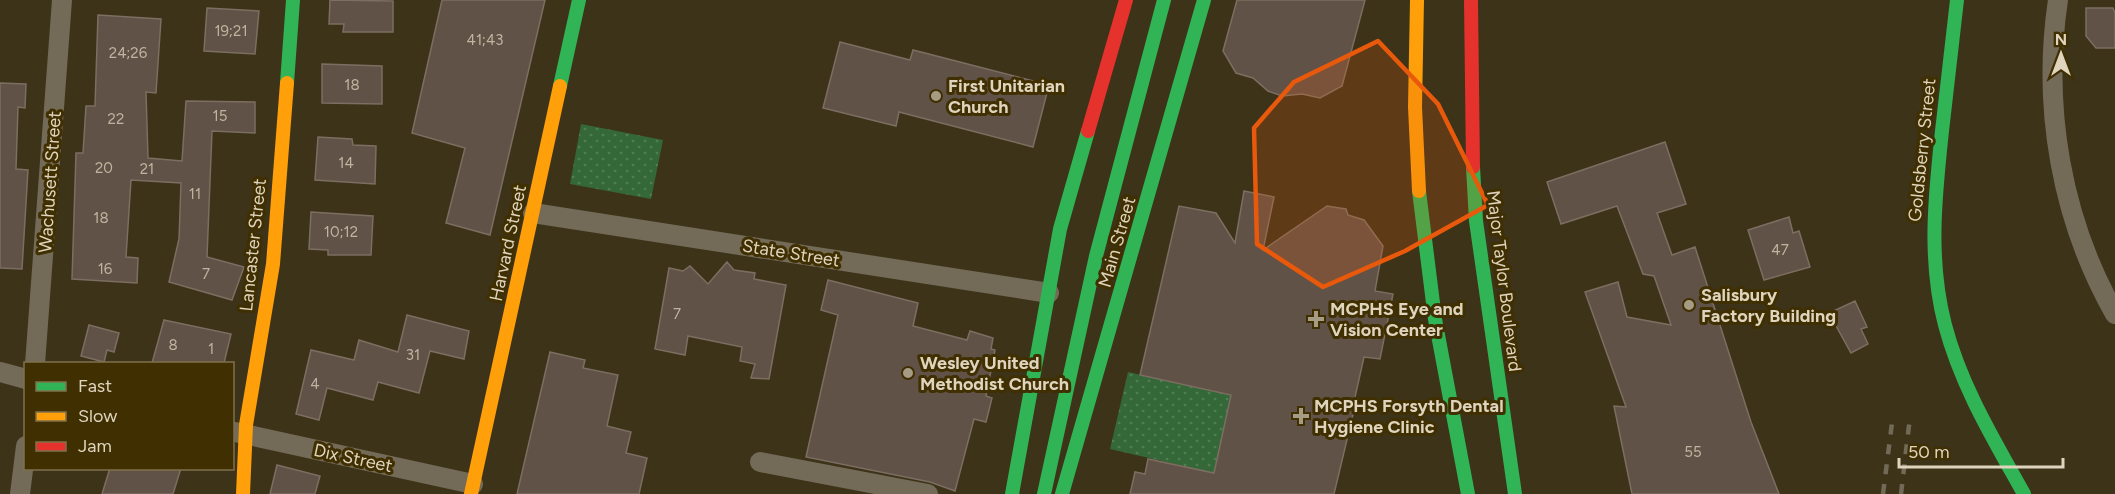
<svg xmlns="http://www.w3.org/2000/svg" width="2115" height="494" viewBox="0 0 2115 494" font-family="Figtree,sans-serif">
<style>
.grass{fill:url(#grass-dots)}
.building{fill:#605246;stroke:#7c6e61;stroke-width:1.5}
.lines{fill:none;stroke-linecap:round;stroke-linejoin:round}
.street{stroke:#736b58;stroke-width:20}
.fast{stroke:#30b455;stroke-width:14}
.slow{stroke:#ff9f0a;stroke-width:14}
.jam{stroke:#e5322d;stroke-width:14}
.rail{stroke:#716a57;stroke-width:4.5;stroke-dasharray:10 10;stroke-linecap:butt}
.marked{fill:#e8590c;fill-opacity:0.2;stroke:#e8590c;stroke-width:4.5;stroke-linejoin:round}
.poi-dot{fill:#a69c84;stroke:#402f00;stroke-width:2}
.labels{text-anchor:middle;stroke-width:6;stroke-linejoin:round;paint-order:stroke}
.number-label{font-size:15px;fill:#bfb4a0}
.poi-label{font-size:18px;font-weight:bold;fill:#dfd5be;stroke:#402f00;text-anchor:start}
.street-label{font-size:18px;fill:#dfd5be;stroke:#402f00}
</style>
<defs>
<pattern id="grass-dots" width="8" height="8" patternUnits="userSpaceOnUse" patternTransform="scale(1.5)"><rect width="8" height="8" fill="#346838"/><path d="M2 2h.1M6 6h.1" fill="none" stroke="#517d53" stroke-width="1.8" stroke-linecap="round"/></pattern>
</defs>
<rect width="100%" height="100%" fill="#3c3319"/>
<!-- grass -->
<path class="grass" d="M581 124 663 140 651 199 570 184Z
M1128 372 1231 395 1214 473 1110 449Z"/>
<!-- building -->
<path class="building" d="M330 0 393 1V32H343L344 24H329Z
M442 0H545L490 235 446 223 465 148 412 133Z
M1237 0H1365L1342 86 1320 98 1302 94 1282 96 1268 91 1253 78 1236 73 1223 51Z
M207 8 259 11 255 54 204 51Z
M2086 8H2113L2115 13V48H2096L2086 36Z
M98 15 161 19 156 93 146 92 148 158 182 161 186 101 255 102V133L212 131 207 257 244 267 232 300 169 282 179 239 181 183 131 180 126 257 138 258 137 283 72 279 76 153H83L86 106H95Z
M840 42 910 60 913 50 1049 85 1033 147 899 112 896 126 823 108Z
M322 64 382 66V104L322 103Z
M0 83 26 84 25 108 18 107 16 169 28 170 22 269 0 268Z
M318 137 352 139 353 145 376 146 375 184 315 180Z
M1665 142 1686 204 1657 213 1672 255 1695 247 1751 422 1779 494H1632L1614 406 1626 407 1585 292 1618 282 1627 317 1671 325 1654 276 1643 274 1617 206 1561 224 1547 182Z
M1244 191 1274 197 1263 250 1327 206 1346 209 1348 215 1364 220 1383 246 1375 291 1393 294 1380 359 1364 357 1355 397 1357 398 1334 494H1130L1135 472 1145 474 1148 459 1214 473 1231 395 1140 375 1179 206 1216 213 1235 243Z
M311 212 373 216 371 255H328V250L309 249Z
M1789 217 1793 233 1799 231 1810 267 1764 280 1748 230Z
M727 262 734 270 755 273 754 279 786 285 769 379 751 378 755 364 740 361 742 347 688 336 685 355 655 349 669 268 683 271 690 266 708 284Z
M828 280 918 303 913 326 967 340 970 331 993 338 991 349 995 350 986 396 992 398 986 422 974 419 955 491 930 482 806 457 838 315 821 310Z
M1855 301 1867 327 1861 329 1868 344 1851 353 1829 313Z
M407 315 469 331 464 359 430 351 419 393 378 382 373 400 327 388 319 420 296 414 311 350 354 360 359 340 398 352Z
M164 320 231 334 224 363H152Z
M89 325 119 333 114 352 107 350 104 362 81 356Z
M550 352 585 360 583 368 618 375 607 426 631 432 626 453 647 458 639 494H517Z
M277 465 320 476 315 494H270Z
M110 468H181L173 494H102Z"/>
<g class="lines">
<!-- street -->
<path class="street" d="M2058 0C2042 107 2061 219 2115 314
M533 213 1049 293
M35 364 62 0
M0 372 26 379
M235 432 473 484
M760 462 928 494
M20 494 26 446"/>
<!-- fast -->
<path class="fast" d="M1957 0C1952 44 1947 87 1942 131 1935 197 1928 260 1945 325 1961 386 1994 440 2024 494
M287 83 293 0
M560 86 579 0
M1473 167 1476 221 1515 494
M1419 191 1435 319 1468 494
M1012 494 1060 229 1088 131
M1044 494 1096 256 1164 0
M1062 494 1204 0"/>
<!-- slow -->
<path class="slow" d="M1417 0 1415 107 1419 191
M243 494 246 425 273 264 287 83
M471 494 560 86"/>
<!-- jam -->
<path class="jam" d="M1471 0 1473 167
M1088 131 1126 0"/>
<!-- rail -->
<path class="rail" d="M1883 494 1893 415
M1901 494 1910 417"/>
</g>
<!-- marked area -->
<path class="marked" d="M1378 41 1438 104 1488 205 1405 251 1323 287 1257 244 1254 128 1294 82Z"/>
<!-- markers -->
<g class="poi-dot">
<circle cx="936" cy="96" r="6"/>
<circle cx="1689" cy="305" r="6"/>
<path d="M1313 310h6v6h6v6h-6v6h-6v-6h-6v-6h6z"/>
<circle cx="908" cy="373" r="6"/>
<path d="M1298 407h6v6h6v6h-6v6h-6v-6h-6v-6h6z"/>
</g>
<g class="labels">
<!-- number labels -->
<g class="number-label">
<text x="231" y="36">19;21</text>
<text x="485" y="45">41;43</text>
<text x="128" y="58">24;26</text>
<text x="352" y="90">18</text>
<text x="220" y="121">15</text>
<text x="116" y="124">22</text>
<text x="346" y="168">14</text>
<text x="104" y="173">20</text>
<text x="147" y="174">21</text>
<text x="195" y="199">11</text>
<text x="101" y="223">18</text>
<text x="341" y="237">10;12</text>
<text x="1780" y="255">47</text>
<text x="105" y="274">16</text>
<text x="206" y="279">7</text>
<text x="677" y="319">7</text>
<text x="173" y="350">8</text>
<text x="211" y="354">1</text>
<text x="413" y="360">31</text>
<text x="315" y="389">4</text>
<text x="1693" y="457">55</text>
</g>
<!-- poi labels -->
<g class="poi-label">
<text x="948" y="92">First Unitarian<tspan x="948" dy="21">Church</tspan></text>
<text x="1701" y="301">Salisbury<tspan x="1701" dy="21">Factory Building</tspan></text>
<text x="1330" y="315">MCPHS Eye and<tspan x="1330" dy="21">Vision Center</tspan></text>
<text x="920" y="369">Wesley United<tspan x="920" dy="21">Methodist Church</tspan></text>
<text x="1314" y="412">MCPHS Forsyth Dental<tspan x="1314" dy="21">Hygiene Clinic</tspan></text>
</g>
<!-- street labels -->
<g class="street-label">
<text transform="translate(1922 150) rotate(-84)" y="6">Goldsberry Street</text>
<text transform="translate(50 182) rotate(-86)" y="6">Wachusett Street</text>
<text transform="translate(1117 242) rotate(-74)" y="6">Main Street</text>
<text transform="translate(508 243) rotate(-78)" y="6">Harvard Street</text>
<text transform="translate(253 245) rotate(-84)" y="6">Lancaster Street</text>
<text transform="translate(791 253) rotate(9)" y="6">State Street</text>
<text transform="translate(1504 281) rotate(83)" y="6">Major Taylor Boulevard</text>
<text transform="translate(353 458) rotate(12)" y="6">Dix Street</text>
</g>
</g>
<!-- legend -->
<rect x="24" y="362" width="210" height="108" fill="#402f00" stroke="#80714c" stroke-width="1.5"/>
<rect x="36" y="382" width="30" height="9" fill="#30b455" stroke="#80714c" stroke-width="1.5"/>
<text x="78" y="392" font-size="18" fill="#dfd5be">Fast</text>
<rect x="36" y="412" width="30" height="9" fill="#ff9f0a" stroke="#80714c" stroke-width="1.5"/>
<text x="78" y="422" font-size="18" fill="#dfd5be">Slow</text>
<rect x="36" y="442" width="30" height="9" fill="#e5322d" stroke="#80714c" stroke-width="1.5"/>
<text x="78" y="452" font-size="18" fill="#dfd5be">Jam</text>
<!-- north arrow -->
<g transform="translate(2061 54)" stroke="#402f00" stroke-width="4.5" paint-order="stroke">
<path d="M0-4.5L10 22L0 15L-10 22Z" fill="#dfd5be"/>
<text y="-9" font-size="16" font-weight="bold" text-anchor="middle" fill="#dfd5be">N</text>
</g>
<!-- scale -->
<path d="M1899 458v9h164v-9" fill="none" stroke="#dfd5be" stroke-width="3"/>
<text x="1908" y="458" font-size="18" fill="#dfd5be" stroke="#402f00" stroke-width="4.5" paint-order="stroke">50 m</text>
</svg>
